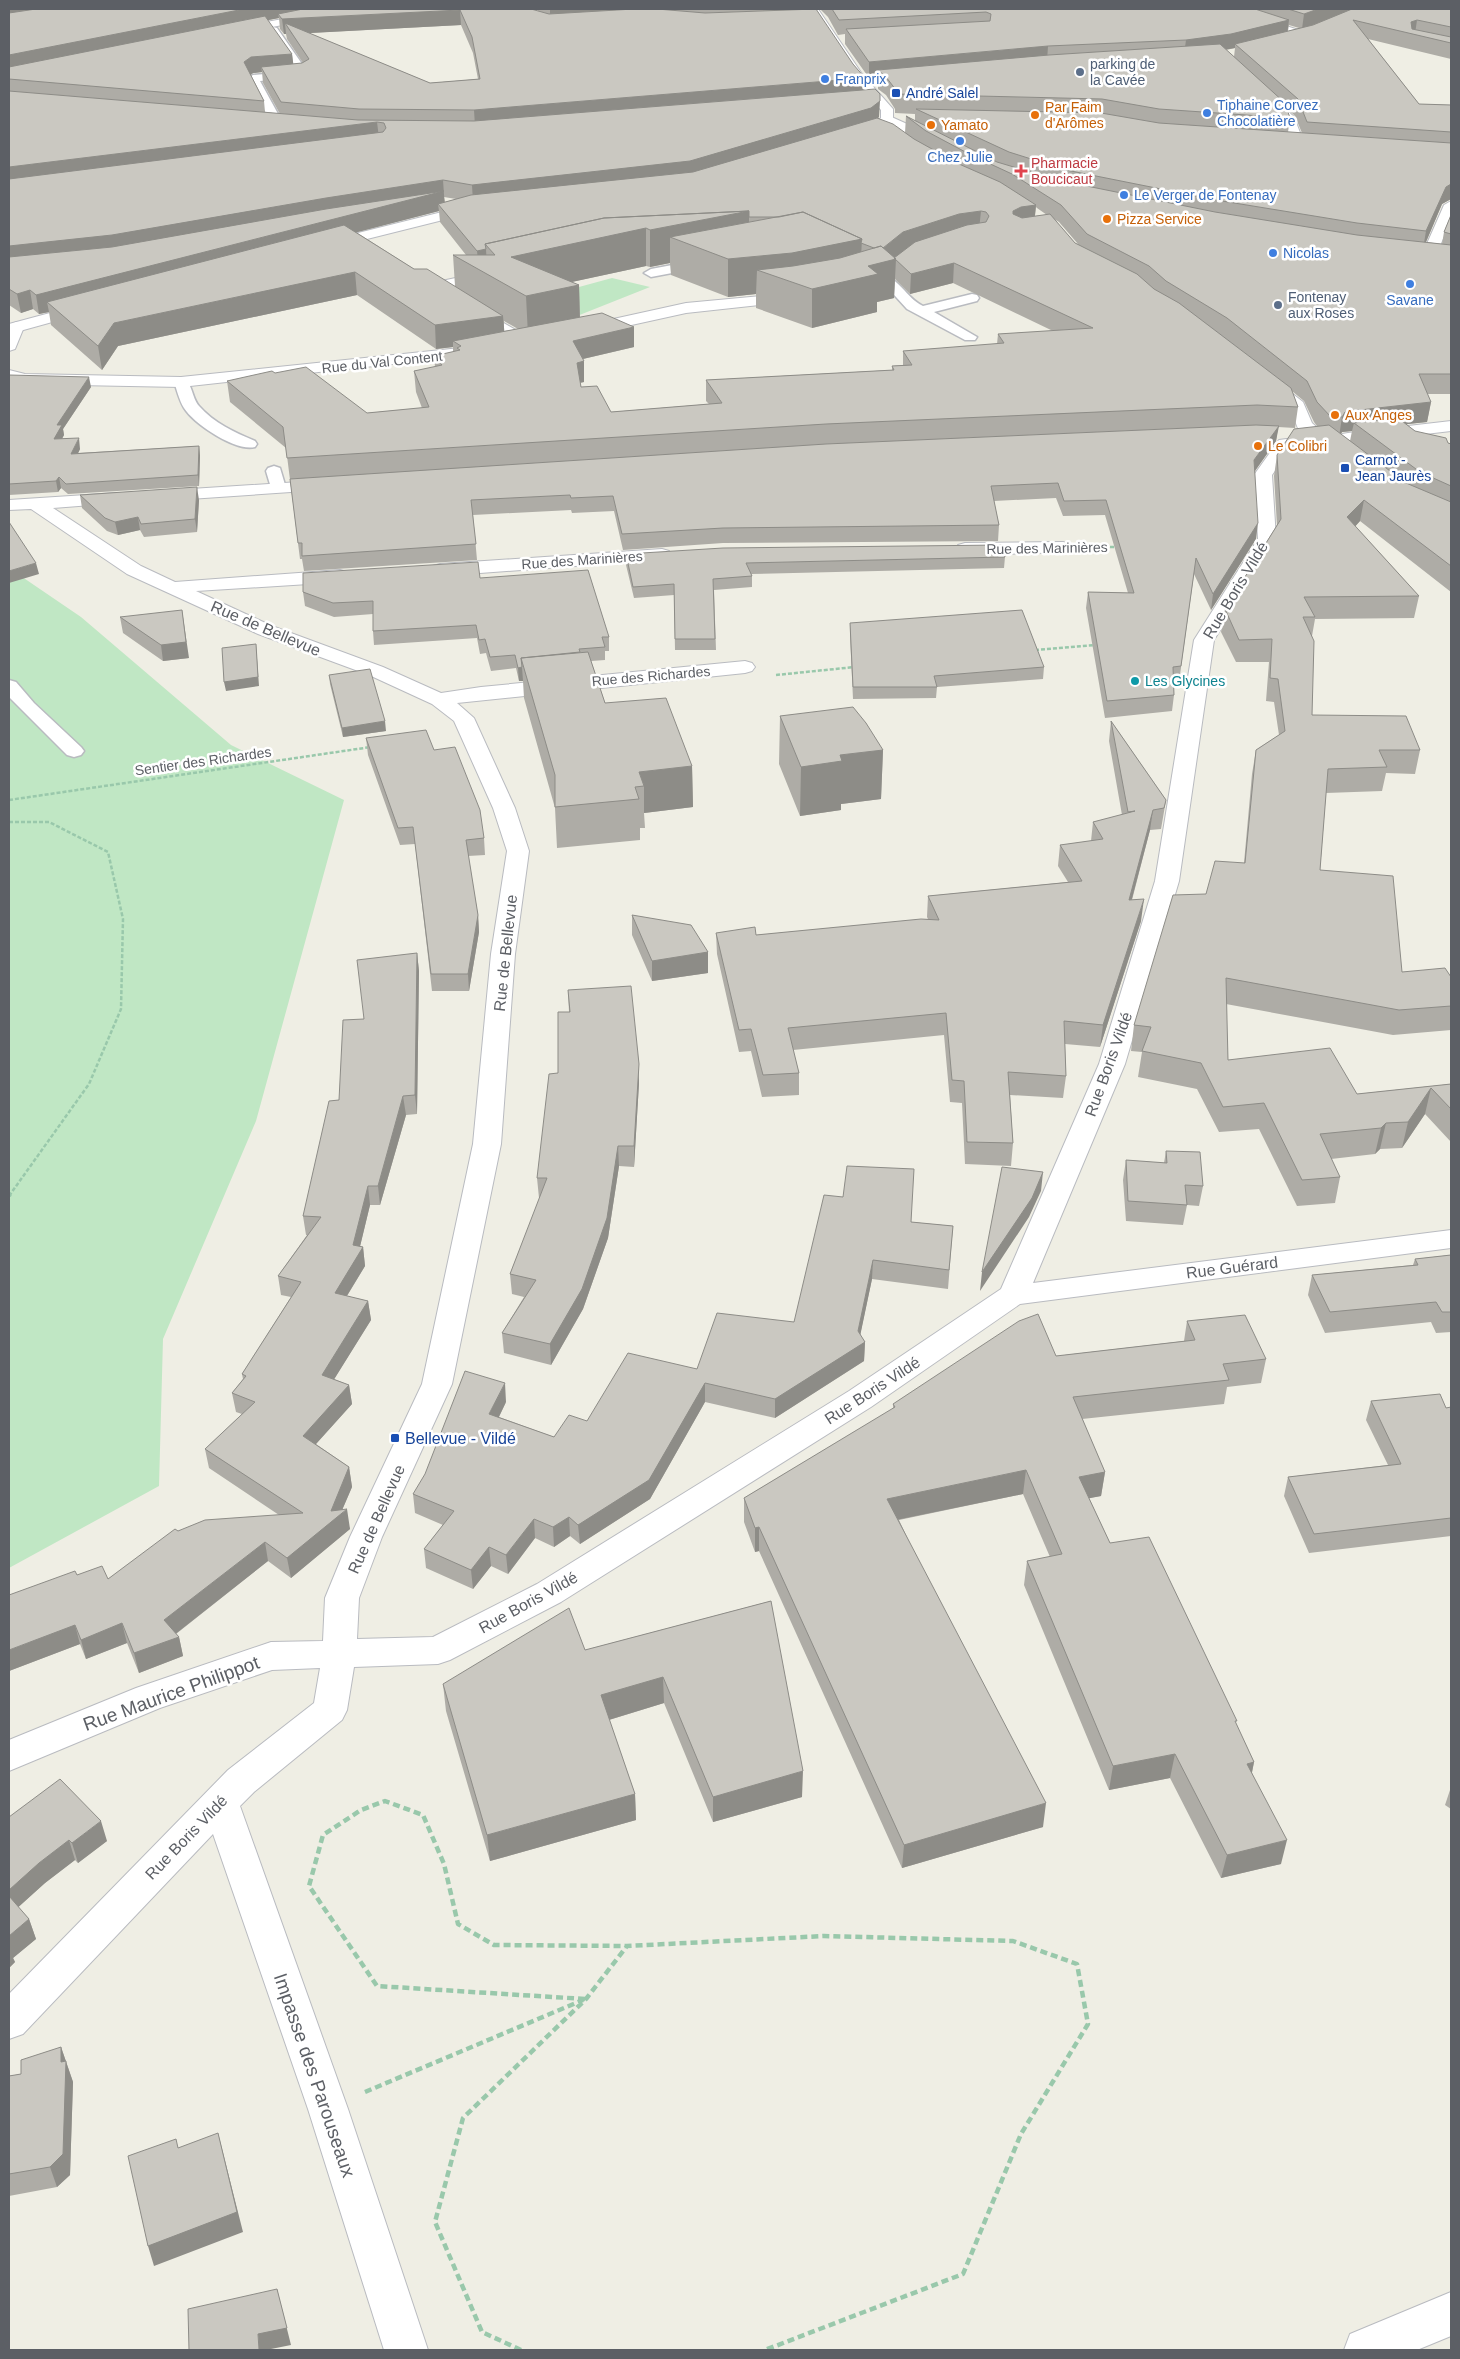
<svg xmlns="http://www.w3.org/2000/svg" width="1460" height="2359" viewBox="0 0 1460 2359" font-family="Arial,sans-serif">
<style>
.green{fill:#c0e7c4}
.lines{fill:none;stroke-linecap:round;stroke-linejoin:round}
.lane-casing{stroke:#b9bbc0;stroke-width:3}
.street-casing{stroke:#b9bbc0;stroke-width:2}
.secondary-casing{stroke:#babcc2;stroke-width:2}
.path-far2{stroke:#99c8ab;stroke-width:2.5;stroke-dasharray:4 2;stroke-linecap:butt}
.path-far1{stroke:#99c8ab;stroke-width:4;stroke-dasharray:5.5 3;stroke-linecap:butt}
.path{stroke:#99c8ab;stroke-width:4.5;stroke-dasharray:7 4;stroke-linecap:butt}
.lane{fill:#fff;fill-rule:evenodd}
.street{fill:#fff;fill-rule:evenodd}
.secondary{fill:#fff;fill-rule:evenodd}
.wall{fill:#aeaca6;fill-rule:evenodd}
.shaded-wall{fill:#8d8c87}
.building{fill:#cac8c1;stroke:#8d8c87}
.service-dot{fill:#5c6f8a;stroke:#fff;stroke-width:2}
.shop-dot{fill:#3f7fe0;stroke:#fff;stroke-width:2}
.transit-dot{fill:#1a4fb4;stroke:#fff;stroke-width:2}
.food-dot{fill:#e8710a;stroke:#fff;stroke-width:2}
.health-dot{fill:#e0444e;stroke:#fff;stroke-width:2}
.culture-dot{fill:#0f9aa8;stroke:#fff;stroke-width:2}
.labels{text-anchor:middle;stroke-width:5;stroke-linejoin:round;paint-order:stroke}
.far-service-label{font-size:14px;fill:#4e5e75;stroke:#fff;text-anchor:start}
.far-shop-label{font-size:14px;fill:#366cbe;stroke:#fff;text-anchor:start}
.far-transit-label{font-size:14px;fill:#164399;stroke:#fff;text-anchor:start}
.far-food-label{font-size:14px;fill:#c56008;stroke:#fff;text-anchor:start}
.far-health-label{font-size:14px;fill:#be3a42;stroke:#fff;text-anchor:start}
.far-street-label{font-size:14px;fill:#5c5f65;stroke:#fff}
.far-culture-label{font-size:14px;fill:#0d838f;stroke:#fff;text-anchor:start}
.street-label{font-size:16px;fill:#5c5f65;stroke:#fff}
.transit-label{font-size:16px;fill:#164399;stroke:#fff;text-anchor:start}
.near-street-label{font-size:19px;fill:#5c5f65;stroke:#fff}
</style>
<rect width="100%" height="100%" fill="#efeee4"/>
<!-- green -->
<path class="green" d="M612 278 650 287 577 316 535 299Z
M9 568 81 617 231 745 344 800 256 1121 163 1339 159 1486 9 1568Z"/>
<g class="lines">
<!-- lane casing -->
<g class="lane-casing">
<path id="lane" d="M273 27 277 28 309 74 304 77 260 81 283 123 277 126 271 123 248 78 253 75 297 71 268 30Z
M704 259 711 263 709 266 651 277 644 273 651 269Z
M880 274C901 279 905 297 923 306L972 294 977 295 979 298 977 301 934 312 977 337 975 340H965L907 309 886 286 873 278Z
M181 378C193 381 191 397 199 406 214 423 234 432 255 441L257 444 255 447C236 452 194 424 184 408 179 400 177 390 174 382Z
M274 466 280 468 286 488 284 491H272L266 471 268 468Z
M9 680 16 682 34 703 81 747 84 751 81 755 74 757 67 755 9 697Z"/>
</g>
<!-- street casing -->
<g class="street-casing">
<path id="street" d="M337 9H360L354 12 233 34 227 31 233 28Z
M1218 9H1234L1311 34 1313 36 1311 38H1303L1220 11Z
M1262 90 1266 91 1294 117 1304 143 1303 146H1293L1284 121 1256 94Z
M887 115 943 140 944 143 938 147 933 146 883 122 881 119Z
M1451 201V220L1436 255 1434 258H1424L1422 255 1444 205Z
M492 270 497 271 499 274 497 277 446 289 531 339 533 342 531 345H519L425 287 428 284Z
M792 293 800 298 797 301 686 313 586 335 580 333 578 330 580 327 586 325 686 303Z
M16 322 22 324 24 327 15 349 9 351V326Z
M470 347 476 349 478 352 476 355 181 387 25 384 9 380V370L25 374 181 377Z
M1309 436 1315 437 1318 441 1315 445 1291 448 1272 475 1276 539 1214 640 1179 881 1125 1064 1033 1283 1451 1230V1248L1020 1304 871 1407 561 1602 450 1660 438 1664 354 1667 347 1710 342 1720 254 1792 240 1806 348 2109 428 2350H384L308 2109 213 1834 23 2034 9 2039V1994L228 1770 314 1703 320 1668 272 1670 160 1708 9 1771V1740L136 1688 271 1642 323 1641 325 1598 350 1537 422 1384 473 1144 491 954 507 851 493 808 454 721 432 704 369 675 258 634 127 574 31 509 9 510V500L117 493 123 494 126 498 123 502 117 503 53 508 141 566 175 582 340 570 347 572 350 576 347 580 340 582 196 591 272 626 383 667 441 693 481 687 745 661 752 663 755 667 752 671 745 673 457 703 474 718 515 808 529 851 515 954 501 1144 452 1384 382 1537 359 1598 357 1639 433 1637 537 1584 849 1391 1001 1289 1099 1064 1155 881 1194 640 1258 539 1254 475 1279 440Z
M329 480 335 481 338 485 335 489 160 501 154 500 151 496 154 492 160 491Z
M1063 542 1070 544 1072 548 1070 552 965 555 958 553 956 549 958 545 965 543Z
M662 549 669 551 671 555 669 559 440 576 433 574 431 570 433 566 440 564Z
M1451 2292V2336L1417 2350H1344L1350 2334Z"/>
</g>
<!-- secondary casing -->
<g class="secondary-casing">
<path id="secondary" d="M808 9H818L862 74 893 109V119L881 132 852 141 846 137 847 134 871 126 881 118V110L854 79Z
M474 204 479 205 481 208 479 211 327 249 320 245 322 242Z
M87 303 95 308 92 311 9 334V324Z
M1270 379 1276 381 1303 402 1312 423 1322 432 1319 436C1294 442 1298 419 1289 407 1281 398 1269 394 1262 384L1264 381Z
M1451 421V431L1348 443 1342 442 1339 438 1342 434 1348 433Z"/>
</g>
<!-- path-far2 -->
<path class="path-far2" d="M1092 547H1118
M1035 650 1096 645
M776 675 855 667
M9 800 371 747
M9 822H49L108 852 123 919 121 1009 89 1084 9 1196"/>
<!-- path-far1 -->
<path class="path-far1" d="M9 1196 10 1194"/>
<!-- path -->
<path class="path" d="M585 1999 377 1986 309 1886 323 1835 361 1810 385 1801 423 1815 444 1864 458 1924 494 1945 627 1946
M365 2092 583 2000
M521 2350 482 2332 435 2222 463 2118 586 1999 627 1946 824 1936 1013 1941 1077 1964 1088 2024 1021 2134 963 2274 765 2350"/>
<!-- lane -->
<use href="#lane" class="lane"/>
<!-- street -->
<use href="#street" class="street"/>
<!-- secondary -->
<use href="#secondary" class="secondary"/>
</g>
<!-- wall -->
<path class="wall" d="M9 9H531L538 11 537 9H816L865 89 879 117 878 118 905 133 906 116 915 121V114L895 113V109L886 95 878 89V77L869 78 845 44V34L838 35 828 17 820 9H1451V59L1368 39 1419 104 1451 105V199L1442 204 1426 242 1442 244 1444 232 1451 215V394H1427L1431 402 1427 422 1406 424 1415 431 1451 444V592L1360 521 1355 526 1419 596 1414 618 1315 619 1312 636V715L1420 750 1415 774 1386 773 1382 791 1326 793 1320 870 1402 972 1451 977V1030L1393 1035 1226 1004 1228 1060 1357 1094 1451 1084V1142L1425 1114 1402 1148 1380 1149 1375 1154 1331 1159 1340 1177 1335 1203 1297 1206 1259 1129 1219 1132 1197 1089 1138 1077 1142 1052 1131 1051 1134 1025 1206 894 1244 863 1252 774 1256 750 1279 735 1274 702 1266 701 1269 662H1236L1221 632 1225 609 1277 525 1274 476 1277 455 1317 426 1314 422 1304 401 1292 391 1298 407 1295 428 1278 427 1276 441 1255 471 1256 539 1211 610 1194 574 1179 682 1174 683V695L1172 711 1105 718 1086 608 1088 592 1128 593 1105 515 1063 516 1056 498 994 501 999 525 998 541 723 543 623 550 614 511 572 513 571 510 473 515 477 560 304 571 302 559H300L286 448 230 402 227 381 275 373 367 413 422 408 416 392 414 371 435 367 434 356 453 352V347L436 349 357 295 118 346 102 370 51 325 49 312 39 314 33 309 21 313 9 305ZM279 18 280 29 284 34H286L287 39 303 63 293 64 292 54 267 20ZM461 25 473 53 478 79 430 83 308 33ZM1289 25 1299 28 1288 31ZM1235 48 1234 57 1226 50ZM262 72 263 83 280 114 265 112 264 101 251 75 253 73ZM1287 108 1295 116 1302 133 1288 132 1290 118ZM444 197 456 199 445 202ZM1036 207 1037 208 1047 215 1035 216ZM439 211 440 222 466 255H453L455 286 414 269 356 232ZM1054 219 1059 222 1078 244 1075 243ZM670 263 671 275 728 297 756 294V308L812 328 877 312V302L894 298 895 279 910 294 953 283 1053 331 998 334 997 344 903 351V365L892 366V370L706 380V401L709 404 611 412 581 387 580 383 584 382 583 359 634 347V327L580 317 579 285 571 282 646 266 650 267ZM504 321 518 329 504 331ZM1352 431 1350 441 1341 434 1342 432Z
M9 375 91 387 63 429 64 435 62 439 80 449 78 453 199 446 200 456 199 486 68 494 61 488 58 492 9 495Z
M80 495 199 500 197 532 144 537 140 530 118 535 107 531 82 508Z
M626 554 1005 557 1004 568 751 574 752 576V587L714 590 716 650H675L674 595 634 598 626 565Z
M480 578 609 637V651H605V660L591 661 605 703 692 766 693 807 644 813 645 828H640V840L557 848 555 808 524 698 523 681H519L516 668 491 671 486 653 480 654 477 638 374 645 373 631V614L334 617 305 606 303 592Z
M120 617 189 658 163 661 123 633Z
M850 623 1044 667 1043 679 937 687 936 698 853 699 850 635Z
M329 675 386 731 343 737 330 684Z
M780 716 883 750 881 799 841 804V810L800 816 779 764Z
M1111 721 1166 800 1161 829 1150 830 1132 900 1141 921 1100 1047 1065 1044 1066 1076 1063 1098 1010 1095 1013 1143 1011 1166 965 1164 962 1103 950 1102 944 1035 793 1050 799 1073V1095L762 1097 751 1051 739 1052 717 954 716 933 756 935 928 919 927 917 928 896 1068 882 1058 866 1060 845 1091 841 1093 822 1122 815 1109 741Z
M366 738 434 750 484 838 485 855 468 856 478 915 479 932 469 991H432L415 844 400 845 368 755Z
M632 915 708 952V973L652 981 632 935Z
M417 953 419 971 417 1114 406 1115 380 1205H370L360 1246 363 1247 365 1266 347 1296 368 1301 371 1320 334 1379 349 1385 352 1404 316 1444 349 1467 352 1487 342 1510 350 1529 291 1578 268 1561 176 1634 179 1637 183 1656 139 1673 127 1643 86 1659 80 1644 9 1671 77 1575 108 1579 178 1531 279 1515 209 1468 205 1449 242 1414 236 1412 232 1393 243 1379 242 1374 291 1297 281 1295 278 1276 307 1235H306L303 1216 364 1019Z
M568 990 639 1083 634 1167 619 1166 608 1238 583 1309 551 1365 504 1353 502 1333 524 1297 512 1294 510 1274 540 1198H539L537 1178 558 1073 569 1012Z
M1166 1151 1203 1186 1199 1206 1187 1205 1183 1225 1126 1221 1123 1180 1126 1160 1164 1163Z
M911 1222 953 1226 948 1289 872 1279 860 1335 865 1342 864 1361 775 1418 705 1402 650 1499 580 1544 570 1536 554 1547 535 1538 508 1574 491 1566 473 1589 426 1568 424 1549 443 1525 415 1513 413 1494 506 1402 499 1417 554 1437 697 1369 794 1322Z
M1451 1255V1332L1436 1333 1431 1322 1325 1333 1308 1295 1312 1275 1413 1265 1415 1259Z
M1187 1321 1266 1359 1261 1383 1227 1387 1224 1404 1082 1419 1105 1472 1101 1496 1089 1498 1110 1543 1236 1724 1254 1762 1252 1773 1281 1864 1221 1878 1170 1778 1109 1790 1024 1585 1027 1561 1050 1557 1023 1494 899 1520 1043 1827 902 1868 759 1551 755 1552 744 1522V1498L893 1409V1404L1056 1356 1184 1341Z
M1371 1401 1446 1408 1451 1407V1536L1309 1553 1284 1496 1288 1477 1388 1465 1366 1420Z
M771 1601 802 1797 713 1822 664 1703 609 1720 635 1794 636 1820 490 1861 446 1711 443 1684 585 1650Z
M1451 1787V1809L1445 1805Z
M9 1817 107 1841 78 1863 75 1860 45 1883 18 1907 29 1919 36 1939 13 1958 15 1962 9 1968Z
M61 2047 73 2082 70 2175 57 2187 9 2196V2076L21 2074Z"/>
<!-- shaded-wall -->
<path class="shaded-wall" d="M9 9H67L9 19Z
M244 9H329L278 14 279 18 9 71V55Z
M550 9H648L550 19Z
M1318 9H1355L1302 29 1304 14Z
M460 10 461 25 292 34 285 23 286 34H284L282 19Z
M1289 20 1287 35 1235 44V48L1229 49 1184 55 1186 40Z
M1417 20 1415 34 1409 33 1411 22Z
M1048 46 1047 61 878 70V77L869 78V62Z
M292 54 294 69 261 67 262 72 253 73 246 77 244 62 251 57Z
M865 78V94L475 126 474 110Z
M880 101 879 117 870 124 691 178 473 202 472 185Z
M377 122 379 138 9 185V167Z
M443 180 445 209 438 204 439 211 57 310 47 302 49 312 39 314 36 295 9 264V246Z
M1451 184V199L1442 204 1423 249 1426 231 1446 187Z
M1036 205 1034 223 1012 229 1013 211 1021 207Z
M749 211V248L670 237V263L650 267V230Z
M981 211 979 230 896 259 894 298 877 302V312L812 328V289L868 266 880 251 903 232 959 214Z
M646 228V266L521 293 495 255Z
M862 239 860 276 757 270 756 294 728 297V259Z
M486 249 487 268 479 269 477 251Z
M954 263 953 283 910 294 911 274Z
M355 272 357 295 118 346 102 370 98 346 114 323Z
M579 285 580 324 528 335 526 296Z
M30 290 33 309 21 313 17 294Z
M503 316 505 339 453 341V347L436 349 435 325Z
M634 327V347L574 361 573 341Z
M584 361V382L578 383 577 363Z
M89 377 91 387 63 429 64 435 56 449 54 439 57 425Z
M1431 402 1427 422 1362 429 1354 423 1352 431 1342 432 1339 437 1342 417 1345 412Z
M1279 426 1276 441 1252 475 1254 460Z
M79 438 80 449 73 464 71 454Z
M199 446 200 456 199 486 198 475Z
M59 477 61 488 58 492 56 481Z
M197 487 199 500 197 532 195 519Z
M1364 500 1360 521 1344 539 1347 517Z
M138 517 140 530 118 535 115 522Z
M1258 523 1256 539 1211 610 1213 594Z
M36 563 39 574 9 583V571Z
M182 610 189 658 163 661 161 645Z
M256 644 259 686 226 691 224 682Z
M522 667 523 681H519L518 668Z
M385 721 386 731 343 737 342 728Z
M883 750 881 799 841 804V810L800 816 801 767 840 755Z
M692 766 693 807 644 813V786L639 772Z
M1153 810 1150 830 1126 921 1129 900Z
M1144 899 1141 921 1100 1047 1103 1025Z
M478 915 479 932 469 991 468 974Z
M708 952V973L652 981V961Z
M417 953 419 971 417 1114 415 1095Z
M639 1064V1083L634 1167V1146Z
M1431 1088 1425 1114 1402 1148 1408 1122Z
M403 1096 406 1115 380 1205 378 1186Z
M1386 1123 1380 1149 1375 1154 1381 1128Z
M618 1146 619 1166 608 1238 583 1309 551 1365 550 1344Z
M1043 1172 1041 1191 1029 1217 980 1291 982 1272Z
M368 1186 370 1205 358 1255 363 1247 365 1266 337 1312 335 1293 353 1245Z
M873 1260 872 1279 858 1346 865 1342 864 1361 775 1418V1399L858 1331Z
M368 1301 371 1320 325 1394 322 1375Z
M505 1383 506 1402 491 1433 489 1414Z
M705 1383V1402L650 1499 580 1544 578 1525Z
M349 1385 352 1404 306 1455 303 1436Z
M349 1467 352 1487 340 1515 347 1509 350 1529 291 1578 287 1558 331 1511Z
M1026 1470 1023 1494 886 1522 887 1499Z
M1105 1472 1101 1496 1075 1501 1079 1477Z
M569 1517 570 1536 554 1547 553 1527Z
M534 1519 535 1538 508 1574 506 1555Z
M759 1527V1551L755 1552V1528Z
M265 1542 268 1561 169 1639 164 1620Z
M489 1547 491 1566 473 1589 471 1570Z
M122 1623 127 1643 86 1659 81 1640Z
M75 1625 80 1644 9 1671V1650Z
M179 1637 183 1656 139 1673 134 1653Z
M663 1677 664 1703 602 1722 601 1695Z
M1175 1754 1170 1778 1109 1790 1113 1766Z
M1254 1762 1249 1786 1247 1764Z
M803 1771 802 1797 713 1822V1797Z
M635 1794 636 1820 490 1861 487 1835Z
M1046 1803 1043 1827 902 1868 904 1845Z
M101 1821 107 1841 78 1863 72 1843Z
M69 1840 75 1860 45 1883 13 1912 9 1901V1890L39 1863Z
M1287 1840 1281 1864 1221 1878 1227 1855Z
M29 1919 36 1939 13 1958 15 1962 9 1968V1936Z
M61 2047 73 2082 70 2175 57 2187 50 2167 61 2062Z
M218 2133 243 2232 154 2266 148 2246Z
M277 2289 291 2345 266 2350H259L258 2334Z"/>
<!-- building -->
<path class="building" d="M36 9H244L9 55V13Z
M303 9H531L549 14 634 9H657L705 13 816 9 853 64 865 78 474 110 359 109 281 102 261 67 302 63 309 59 285 23 430 83 480 79 472 37 460 10 282 19 278 14Z
M832 9H1255L1289 20 1231 34 1186 40 1048 46 869 62 846 29 990 21 991 14 986 12 839 20Z
M1288 9H1318L1304 14Z
M1352 9H1451V27L1417 20 1411 22 1412 29 1451 37V43L1353 20 1419 104 1451 105V132L1307 122 1298 99 1235 44 1313 25Z
M265 16 292 54 251 57 244 62 264 101 9 79V67Z
M1220 44 1285 103 1290 118 1159 109 1102 99 896 94V90L886 77 878 70 1049 55Z
M875 89 880 94V101L871 108 690 161 472 185 443 180 326 198 112 235 9 246V179L383 132 386 128 384 123 377 122 9 167V91L358 120 474 121Z
M916 109 1101 113 1159 123 1451 143V184L1446 187 1426 231 1357 223 1216 200 1066 170 1009 152Z
M906 116 997 162 1057 180 1215 212 1357 235 1451 245V374H1419L1431 402 1351 411 1345 412 1342 417H1331L1317 402 1307 381 1227 318 1166 281 1149 266 1087 234 1061 205 1012 174 971 155 926 131Z
M877 118 893 124 914 139 959 164 1000 182 1036 205 1021 207 1013 211V214L1022 218 1050 214 1075 243 1137 274 1154 289 1179 303 1291 388 1298 407 1257 405 826 424 287 458 283 427 227 381 272 371 275 373 306 367 367 413 429 407 414 371 442 365 434 356 460 350 457 348 461 346 453 341 602 313 634 327 573 341 584 361 577 363 581 387 597 386 611 412 722 403 706 380 894 370 892 366 912 365 903 351 1004 343 998 334 1093 328 954 263 911 274 894 258 915 242 967 225 986 222 989 216 986 212 981 211 959 214 903 232 883 248 881 246 874 248 861 243 862 239 803 212 779 217H749V211L604 218 485 244 486 249 477 251 438 204 471 195 693 172Z
M444 191 36 295 30 290 17 294 9 289V257L112 247 326 209Z
M749 211 650 230 646 228 511 257 579 285 526 296 453 255H495L485 244 604 218Z
M803 212 862 239 792 253 728 259 670 237Z
M1451 215V234L1444 232Z
M344 225 414 269H427L503 316 435 325 355 272 114 323 98 346 47 302Z
M881 246 896 259 868 266 878 274 812 289 757 270 793 266 840 258Z
M9 375 89 377 57 425H62L54 439 79 438 71 454 199 446 198 475 66 484 59 477 56 481 9 484Z
M1398 418 1415 431 1446 438 1448 443 1451 444V486L1420 472 1354 423Z
M1256 425 1279 426 1254 460 1258 523 1213 594 1196 558 1181 666 1173 667 1174 695 1107 701 1088 592 1134 593 1106 500 1064 501 1058 483 991 486 999 525 723 528 622 534 613 496 571 498 570 495 471 500 476 544 302 556V543H298L290 479 826 444Z
M1329 425 1406 483 1451 502V566L1364 500 1347 517 1419 596 1304 597 1315 617H1303L1314 641 1312 715 1406 716 1420 750H1379L1387 767 1328 769 1320 870 1393 876 1402 972 1445 968 1451 977V1006L1399 1010 1226 978 1228 1060 1330 1048 1357 1094 1451 1084V1109L1431 1088 1408 1122 1386 1123 1381 1128 1320 1134 1340 1177 1302 1180 1264 1103 1223 1107 1201 1063 1142 1051 1151 1027 1134 1025 1173 895 1206 894 1215 861 1245 863 1256 750 1285 731 1278 679 1270 678 1272 639 1239 640 1225 609 1281 519 1277 455 1294 429Z
M197 487 195 519 141 524 138 517 115 522 105 518 80 495Z
M9 522 36 563 9 571Z
M1002 545 1005 557 746 563 752 576 713 579 715 639H675L674 584 633 587 626 554 723 548Z
M478 562 480 578 588 570 609 637H602L605 647 579 649 580 652 521 658 522 667 518 668 515 655 490 657 485 639 479 640 476 625 373 631V601L333 603 303 592V573Z
M182 610 186 642 161 645 120 617Z
M1022 610 1044 667 934 676 937 687H853L850 623Z
M256 644 258 677 224 682 222 648Z
M588 652 605 703 666 698 692 766 639 772 644 786 635 787 639 799 555 807V775L521 658Z
M370 669 385 721 342 728 329 675Z
M853 707 866 723 883 750 840 755 842 761 801 767 780 716Z
M1111 721 1166 800 1164 808 1153 810 1129 900 1144 899 1103 1025 1064 1021 1066 1076 1008 1072 1013 1143 967 1142 964 1081 952 1080 946 1013 788 1028 799 1073 763 1075 751 1029 739 1030 716 933 755 927 756 935 921 919 939 920 928 896 1082 881 1060 845 1103 839 1093 822 1135 811 1128 812Z
M426 730 434 750 455 747 480 810 484 838 466 840 478 915 468 974H431L413 827 398 828 366 738Z
M632 915 691 925 708 952 652 961Z
M417 953 415 1095 403 1096 378 1186H368L353 1245 363 1247 335 1293 368 1301 322 1375 349 1385 303 1436 349 1467 331 1511 347 1509 287 1558 265 1542 164 1620 179 1637 134 1653 122 1623 81 1640 75 1625 9 1650V1595L75 1571 77 1575 102 1566 108 1579 175 1529 178 1531 205 1520 303 1513 205 1449 255 1402 232 1393 246 1376 242 1374 301 1282 278 1276 321 1217 303 1216 329 1101 339 1100 343 1020 364 1019 357 960Z
M631 986 639 1064 634 1146H618L607 1218 582 1289 550 1344 502 1333 536 1280 510 1274 547 1178H537L549 1074 558 1073V1012H570L568 990Z
M1166 1151 1200 1152 1203 1186 1185 1185 1187 1205 1128 1201 1126 1160 1167 1163Z
M847 1166 914 1169 911 1222 953 1226 949 1270 873 1260 858 1331 865 1342 775 1399 705 1383 649 1480 578 1525 569 1517 553 1527 534 1519 506 1555 489 1547 471 1570 424 1549 454 1511 413 1494 425 1474 465 1371 505 1383 489 1414 554 1437 569 1415 587 1421 628 1353 697 1369 717 1313 794 1322 824 1195 843 1197Z
M1002 1167 1043 1172 1032 1198 982 1272Z
M1451 1255V1312H1442L1436 1302 1330 1312 1312 1275 1418 1265 1415 1259Z
M1038 1314 1056 1356 1195 1340 1187 1321 1245 1315 1266 1359 1223 1364 1229 1380 1073 1397 1105 1472 1079 1477 1110 1543 1149 1537 1237 1721H1235L1254 1762 1247 1764 1287 1840 1227 1855 1175 1754 1113 1766 1027 1561 1062 1554 1026 1470 887 1499 1046 1803 904 1845 759 1527 755 1528 744 1498 895 1407 893 1404 1019 1321Z
M1440 1394 1446 1408 1451 1407V1518L1314 1534 1288 1477 1401 1464 1371 1401Z
M771 1601 803 1771 713 1797 663 1677 601 1695 635 1794 487 1835 443 1684 569 1608 585 1650Z
M60 1779 101 1821 72 1843 69 1840 39 1863 9 1890V1817Z
M9 1896 29 1919 9 1936Z
M61 2047V2062L66 2061 63 2154 50 2167 9 2174V2076L21 2074V2060Z
M218 2133 237 2212 148 2246 128 2156 176 2139 178 2148Z
M277 2289 287 2328 258 2334 259 2350H189L188 2309Z"/>
<!-- markers -->
<g class="service-dot">
<circle cx="1080" cy="72" r="5"/>
<circle cx="1278" cy="305" r="5"/>
</g>
<g class="shop-dot">
<circle cx="825" cy="79" r="5"/>
<circle cx="1207" cy="113" r="5"/>
<circle cx="960" cy="141" r="5"/>
<circle cx="1124" cy="195" r="5"/>
<circle cx="1273" cy="253" r="5"/>
<circle cx="1410" cy="284" r="5"/>
</g>
<g class="transit-dot">
<rect x="891" y="88" width="10" height="10" rx="2.5"/>
<rect x="1340" y="463" width="10" height="10" rx="2.5"/>
<rect x="390" y="1433" width="10" height="10" rx="2.5"/>
</g>
<g class="food-dot">
<circle cx="1035" cy="115" r="5"/>
<circle cx="931" cy="125" r="5"/>
<circle cx="1107" cy="219" r="5"/>
<circle cx="1335" cy="415" r="5"/>
<circle cx="1258" cy="446" r="5"/>
</g>
<path class="health-dot" d="M1018.5 163.5h5v5h5v5h-5v5h-5v-5h-5v-5h5z"/>
<circle class="culture-dot" cx="1135" cy="681" r="5"/>
<g class="labels">
<!-- far-service labels -->
<g class="far-service-label">
<text x="1090" y="69">parking de<tspan x="1090" dy="16">la Cavée</tspan></text>
<text x="1288" y="302">Fontenay<tspan x="1288" dy="16">aux Roses</tspan></text>
</g>
<!-- far-shop labels -->
<g class="far-shop-label">
<text x="835" y="84">Franprix</text>
<text x="1217" y="110">Tiphaine Corvez<tspan x="1217" dy="16">Chocolatière</tspan></text>
<text x="960" y="162" text-anchor="middle">Chez Julie</text>
<text x="1134" y="200">Le Verger de Fontenay</text>
<text x="1283" y="258">Nicolas</text>
<text x="1410" y="305" text-anchor="middle">Savane</text>
</g>
<!-- far-transit labels -->
<g class="far-transit-label">
<text x="906" y="98">André Salel</text>
<text x="1355" y="465">Carnot -<tspan x="1355" dy="16">Jean Jaurès</tspan></text>
</g>
<!-- far-food labels -->
<g class="far-food-label">
<text x="1045" y="112">Par Faim<tspan x="1045" dy="16">d'Arômes</tspan></text>
<text x="941" y="130">Yamato</text>
<text x="1117" y="224">Pizza Service</text>
<text x="1345" y="420">Aux Anges</text>
<text x="1268" y="451">Le Colibri</text>
</g>
<!-- far-health labels -->
<g class="far-health-label">
<text x="1031" y="168">Pharmacie<tspan x="1031" dy="16">Boucicaut</tspan></text>
</g>
<!-- far-street labels -->
<g class="far-street-label">
<text transform="translate(382 362) rotate(-6)" y="5">Rue du Val Content</text>
<text transform="translate(1047 548) rotate(-1)" y="5">Rue des Marinières</text>
<text transform="translate(582 560) rotate(-4)" y="5">Rue des Marinières</text>
<text transform="translate(651 676) rotate(-5)" y="5">Rue des Richardes</text>
<text transform="translate(203 761) rotate(-8)" y="5">Sentier des Richardes</text>
</g>
<!-- far-culture labels -->
<g class="far-culture-label">
<text x="1145" y="686">Les Glycines</text>
</g>
<!-- street labels -->
<g class="street-label">
<text transform="translate(1235 590) rotate(-59)" y="6">Rue Boris Vildé</text>
<text transform="translate(266 628) rotate(23)" y="6">Rue de Bellevue</text>
<text transform="translate(505 953) rotate(-84)" y="6">Rue de Bellevue</text>
<text transform="translate(1108 1064) rotate(-70)" y="6">Rue Boris Vildé</text>
<text transform="translate(1232 1267) rotate(-7)" y="6">Rue Guérard</text>
<text transform="translate(872 1390) rotate(-33)" y="6">Rue Boris Vildé</text>
<text transform="translate(376 1519) rotate(-66)" y="6">Rue de Bellevue</text>
<text transform="translate(528 1602) rotate(-29)" y="6">Rue Boris Vildé</text>
<text transform="translate(186 1837) rotate(-46)" y="6">Rue Boris Vildé</text>
</g>
<!-- transit labels -->
<g class="transit-label">
<text x="405" y="1444">Bellevue - Vildé</text>
</g>
<!-- near-street labels -->
<g class="near-street-label">
<text transform="translate(171 1693) rotate(-20)" y="7">Rue Maurice Philippot</text>
<text transform="translate(315 2075) rotate(71)" y="7">Impasse des Parouseaux</text>
</g>
</g>
<!-- border -->
<rect width="1460" height="2359" fill="none" stroke="#5c5f65" stroke-width="20"/>
</svg>
